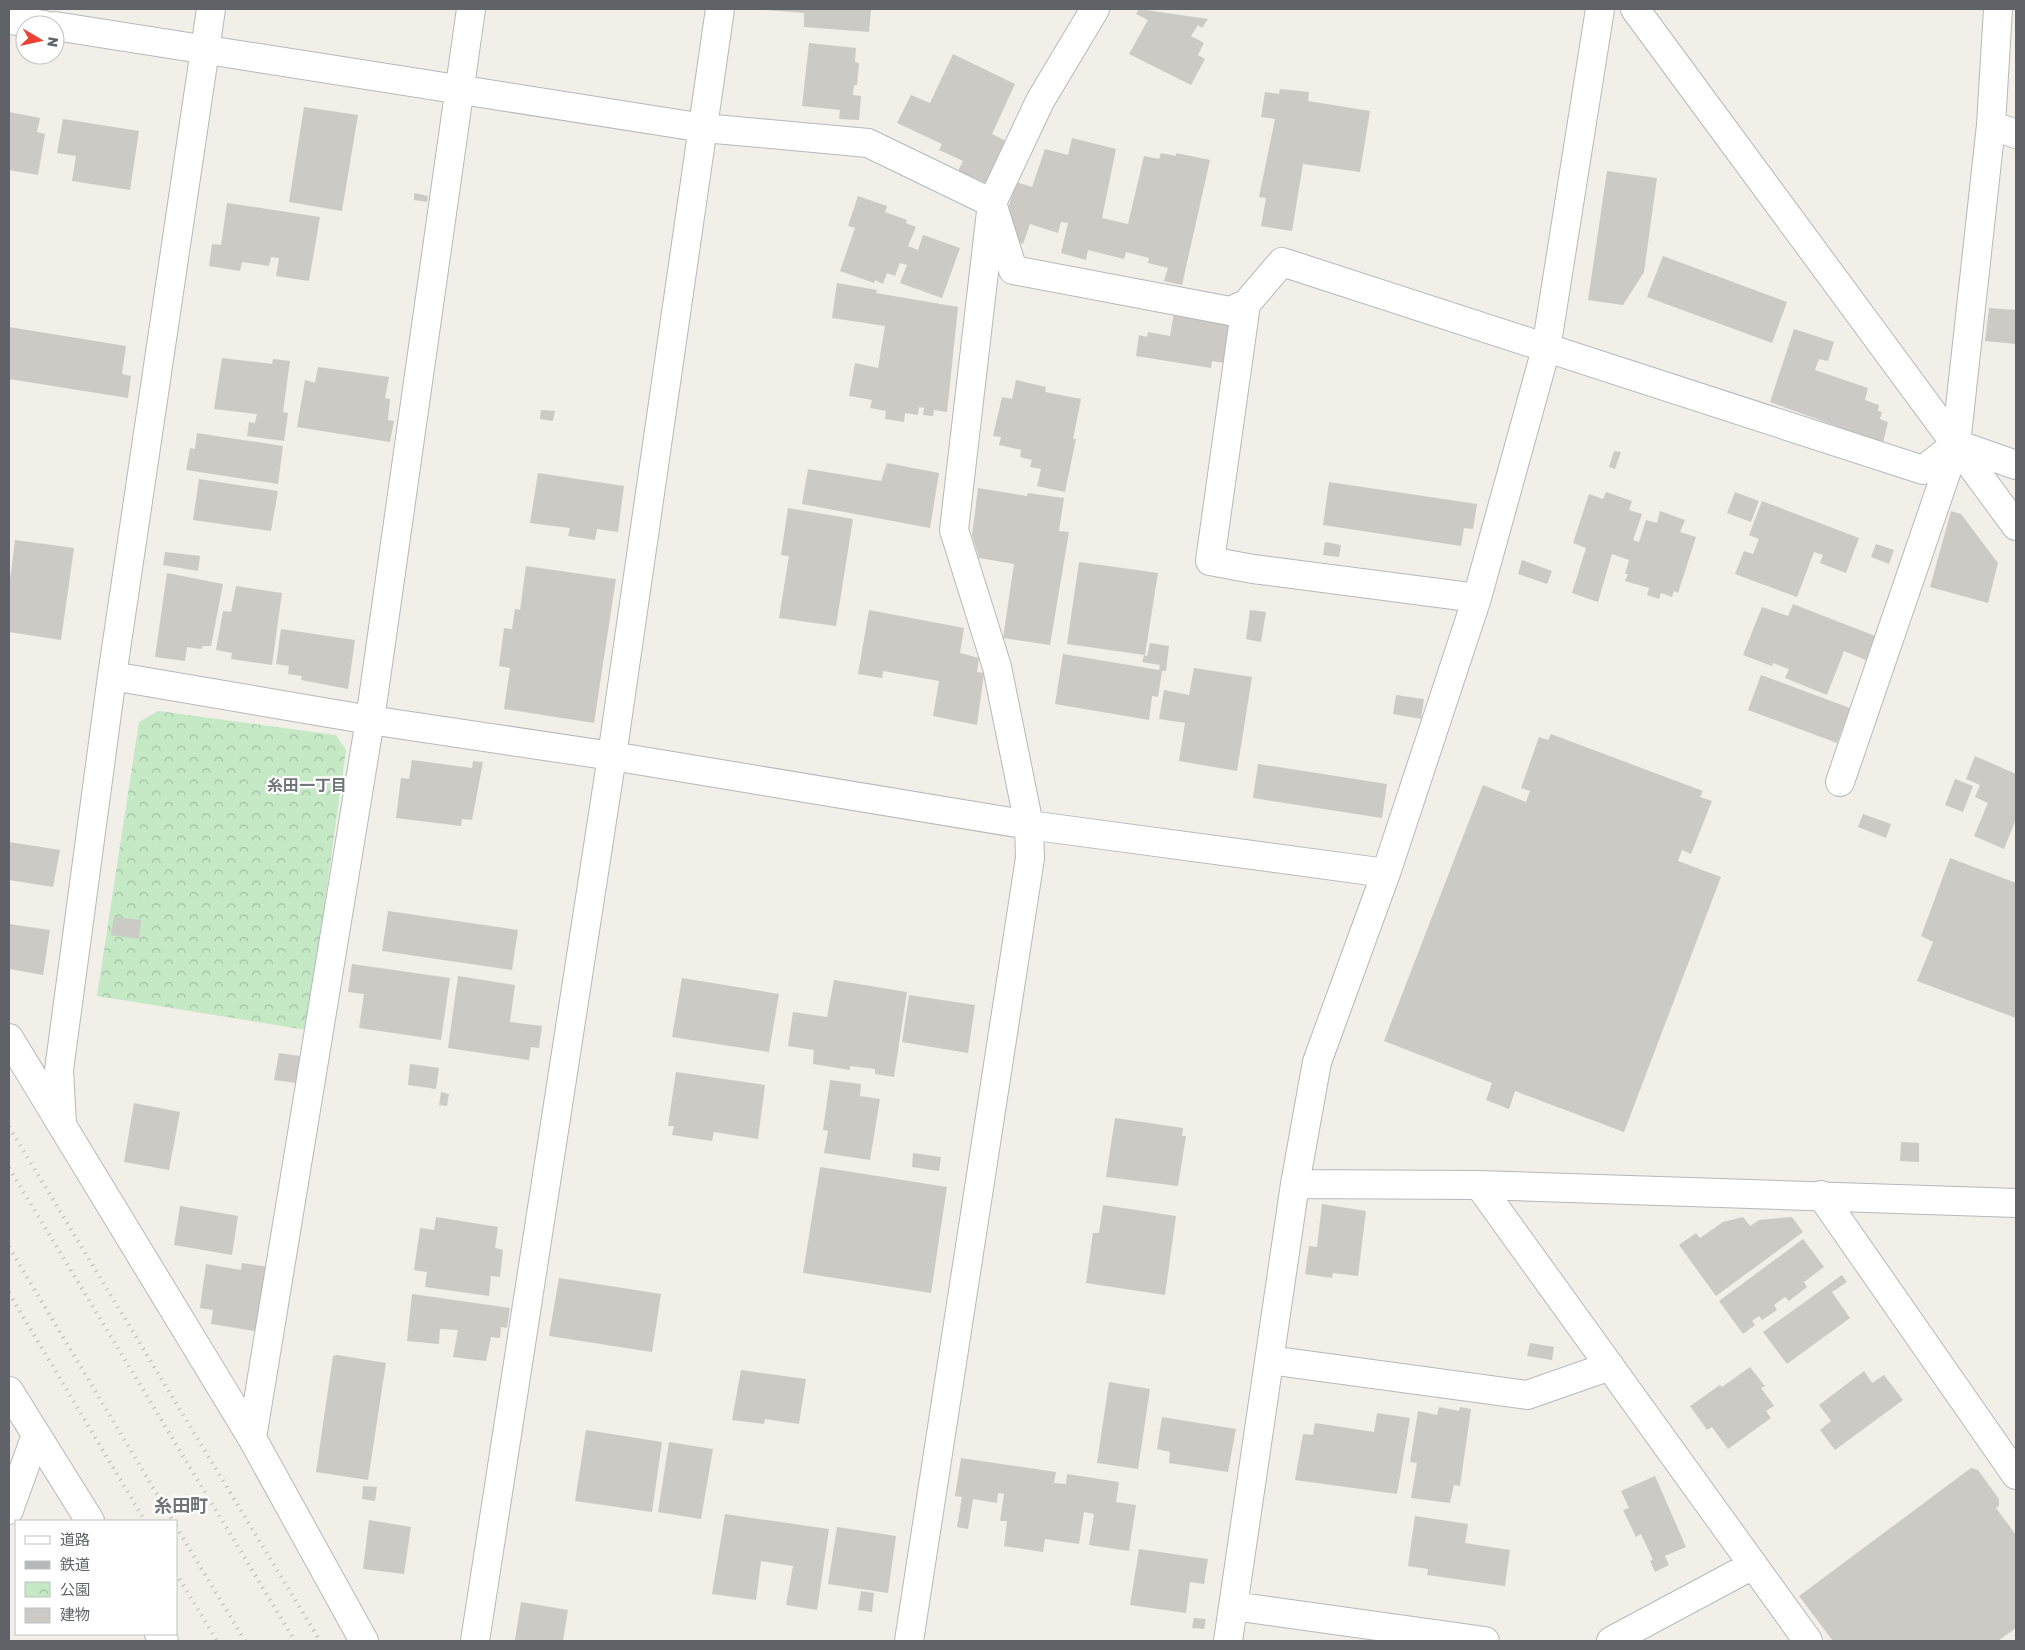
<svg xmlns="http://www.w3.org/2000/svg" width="2025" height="1650" viewBox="0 0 2025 1650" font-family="Rubik,'Noto Sans JP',sans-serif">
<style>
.park{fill:url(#park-crowns)}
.building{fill:#cccac5}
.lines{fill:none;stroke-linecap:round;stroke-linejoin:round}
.minor-casing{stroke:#b5b8bc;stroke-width:30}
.minor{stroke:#fff;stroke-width:28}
.rail{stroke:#b6b7b8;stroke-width:4;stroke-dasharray:1 6;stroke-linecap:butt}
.labels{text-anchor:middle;stroke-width:4.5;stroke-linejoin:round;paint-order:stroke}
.neighbourhood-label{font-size:16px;font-weight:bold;fill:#70757a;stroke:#fff}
.quarter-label{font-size:18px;font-weight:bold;fill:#70757a;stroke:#fff}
</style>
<defs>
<pattern id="park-crowns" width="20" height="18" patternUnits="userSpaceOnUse" patternTransform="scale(1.25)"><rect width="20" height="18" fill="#c5e8c5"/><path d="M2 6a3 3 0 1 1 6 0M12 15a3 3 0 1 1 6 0" fill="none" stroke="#a3c0a4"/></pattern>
</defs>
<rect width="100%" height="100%" fill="#f1efe8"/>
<!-- park -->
<path class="park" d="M158 711 336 735 346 750 307 1030 97 996 139 722Z"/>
<!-- building -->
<path class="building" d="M752 9H871L869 32 804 27V13Z
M1139 9 1208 19 1202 28 1198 25 1191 36 1204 43 1198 55 1205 59 1191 85 1129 54 1148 20 1136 14Z
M809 43 856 48 855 62 859 63 857 85H854L853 95 861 96 859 120 839 119 840 110 802 106Z
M953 54 1015 84 992 134 1006 141 986 183 958 171 963 161 939 150 942 144 897 123 911 95 930 103Z
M1280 89 1309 92 1308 101 1370 111 1360 172 1303 164 1292 231 1261 226 1266 198 1259 197 1275 119 1261 117 1265 92 1279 94Z
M304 107 358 115 342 211 289 202Z
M9 112 40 118 37 132 45 134 38 175 9 170Z
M63 119 139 131 130 190 72 181 76 156 57 153Z
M1072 138 1116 149 1102 218 1128 224 1144 156 1159 159 1161 153 1176 156V153L1210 160 1182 285 1164 281 1168 268 1148 263 1149 258 1126 252 1124 259 1088 250 1086 260 1061 253 1068 223 1061 222 1058 233 1030 224 1023 244 1000 236 1016 182 1032 187 1045 149 1068 155Z
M1607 171 1657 178 1644 272 1623 305 1588 300Z
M414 193 428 196 427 202 414 200Z
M858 196 887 206 885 212 907 220 906 223 916 227 908 246 918 250 923 235 960 248 942 298 900 283 907 265 900 263 895 276 887 273 883 284 875 280 874 283 840 271 855 228 848 226Z
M227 203 320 217 309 281 276 276 279 258 271 257 269 266 242 262 240 271 209 266 212 244 221 245Z
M1663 256 1787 302 1772 343 1647 297Z
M837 283 877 290 876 293 958 307 947 412 934 410 933 416 923 415 924 408 919 407 918 415 905 413 904 422 885 419 886 411 870 408 872 400 849 396 855 363 878 368 885 326 832 318Z
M1989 308 2016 310V344L1985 341Z
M1174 312 1228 324V348L1225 363 1212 361 1211 368 1136 356 1139 335 1147 337 1148 332 1170 336Z
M9 327 126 346 122 374 131 376 128 398 9 379Z
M1794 329 1834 342 1828 361 1819 359 1815 370 1868 388 1865 400 1879 405 1878 411 1882 412 1880 419 1888 422 1883 443 1770 402Z
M222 358 272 364 273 359 290 361 283 412 288 413 284 441 247 436 249 422 255 423 257 414 214 409Z
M318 367 389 377 385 398 390 399 388 420 394 421 390 442 297 427 305 380 315 383Z
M1016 380 1046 387 1045 392 1081 399 1073 439H1076L1065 492 1037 486 1041 469 1030 467 1032 460 1020 457 1021 450 999 445 1001 437 993 436 1002 397 1012 399Z
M541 410 555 411 553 421 540 419Z
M197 433 283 446 278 484 186 470 190 448 195 449Z
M1614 451 1621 452 1615 469 1609 467Z
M887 463 939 473 930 528 802 504 808 469 881 481Z
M538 473 624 486 618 532 597 529 595 540 568 536 570 528 530 523Z
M199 479 278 491 271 531 193 520Z
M1329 482 1477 504 1473 529 1464 528 1461 546 1323 525Z
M978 488 1027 496 1028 493 1064 498 1059 531 1069 532 1050 645 1003 638 1014 564 979 558 972 535Z
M1606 492 1632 501 1629 510 1642 514 1633 540 1639 542 1646 520 1657 523 1660 511 1685 520 1680 532 1696 537 1678 593 1674 591 1672 597 1661 593 1659 599 1647 595 1649 588 1625 581 1628 574H1625L1629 560 1612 554 1598 602 1572 593 1586 548 1573 543 1589 494 1603 499Z
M1735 492 1759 501 1751 522 1727 513Z
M1762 501 1859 538 1846 573 1820 563 1823 555 1814 552 1797 597 1735 574 1744 551 1753 554 1759 539 1749 535Z
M788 508 853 519 836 626 779 618 789 556 781 555Z
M1951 511 1961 514 1998 563 1988 603 1930 587Z
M15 540 74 548 61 640 9 632V588Z
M1325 542 1341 545 1339 557 1323 555Z
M1876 544 1894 550 1889 564 1871 557Z
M165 552 200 556 198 571 163 565Z
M1522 560 1552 571 1547 584 1518 574Z
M1079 562 1158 573 1145 655 1067 644Z
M526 566 616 579 594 723 504 709 510 668 499 666 504 628 512 629 515 609 520 610Z
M167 573 223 584 211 646H203L201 649 187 647 185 661 155 657Z
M236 586 282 593 272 665 231 659 232 653 216 650 223 611 231 612Z
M1793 604 1875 636 1866 660 1844 651 1827 695 1785 678 1789 669 1773 663 1772 666 1743 655 1762 607 1788 616Z
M869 610 964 628 960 653 979 658 977 672 984 673 977 725 933 716 939 681 883 671 882 678 858 674Z
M1250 610 1266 612 1261 642 1246 639Z
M281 629 355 640 348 689 301 680 302 676 288 674 289 666 276 664Z
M1150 643 1169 646 1166 671H1162L1158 697 1152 696 1149 720 1055 704 1063 654 1159 670 1160 665 1142 662 1144 655 1147 656Z
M1194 668 1252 677 1237 771 1179 761 1185 723 1159 719 1164 690 1189 695Z
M1761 675 1850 708 1837 743 1748 710Z
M1396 695 1424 699 1421 719 1393 714Z
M1551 734 1703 791 1700 797 1712 801 1691 854 1682 850 1678 861 1721 877 1624 1132 1515 1091 1509 1109 1486 1100 1492 1083 1384 1041 1483 785 1526 802 1530 791 1521 788 1539 737 1548 740Z
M1975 756 2016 774V819L2004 849 1974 836 1988 803 1975 797 1980 785 1966 779Z
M412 760 472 768 473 761 483 762 472 820 462 819 461 826 396 818 401 778 409 779Z
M1258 764 1387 784 1382 818 1253 798Z
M1955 779 1973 786 1963 812 1945 805Z
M1863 814 1891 824 1886 838 1858 827Z
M9 842 60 850 53 887 9 880Z
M1950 858 2016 883V1018L1917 981 1933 942 1921 936Z
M388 911 518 930 512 970 382 951Z
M114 917 141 920 139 939 111 935Z
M9 924 50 930 43 975 9 969Z
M352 964 450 978 441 1040 359 1028 364 994 348 992Z
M458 976 515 985 510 1022 542 1026 539 1048 531 1047 529 1060 448 1048Z
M682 978 779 994 769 1052 672 1037Z
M834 980 907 992 894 1077 875 1074V1069L850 1066V1070L813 1064 814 1050 788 1046 793 1012 827 1017Z
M909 995 975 1005 968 1053 902 1042Z
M279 1053 300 1056 296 1083 274 1080Z
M410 1064 439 1068 436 1089 408 1085Z
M676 1072 765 1085 758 1139 714 1132 712 1141 672 1135 674 1126H668Z
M830 1080 861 1084 860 1096 880 1099 870 1160 824 1153 828 1131 823 1130Z
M441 1092 449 1094 447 1106 439 1105Z
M134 1103 180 1112 169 1170 124 1162Z
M1115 1118 1183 1128 1182 1136H1186L1178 1186 1106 1177Z
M1901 1142 1919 1143V1162L1900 1161Z
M913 1153 941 1157 939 1171 912 1167Z
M820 1167 947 1187 931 1293 803 1273Z
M1322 1204 1366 1211 1358 1276 1333 1273 1332 1278 1305 1274 1309 1246 1317 1247Z
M1103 1205 1176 1216 1165 1295 1086 1283 1093 1233H1099Z
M180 1206 238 1216 232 1255 174 1245Z
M436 1217 498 1227 495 1248 503 1250 500 1277 491 1276 489 1296 425 1287 427 1272 414 1270 420 1228 434 1230Z
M1743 1217 1750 1226 1759 1220 1792 1217 1803 1232 1716 1296 1679 1245 1696 1233 1700 1238 1723 1222Z
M1803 1239 1824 1267 1804 1282 1807 1287 1789 1301 1785 1297 1774 1305 1777 1310 1762 1320 1759 1316 1752 1321 1755 1325 1743 1334 1719 1301Z
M242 1263 269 1267 260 1332 211 1324 213 1310 200 1308 206 1264 241 1270Z
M1842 1275 1847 1282 1832 1292 1850 1318 1787 1364 1763 1332Z
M559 1278 661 1294 652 1352 549 1336Z
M412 1294 510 1308 507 1328 501 1327 500 1338 491 1337 486 1361 453 1357 458 1330 440 1329 439 1344 407 1341Z
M1530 1343 1554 1347 1552 1360 1527 1356Z
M337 1355 386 1363 368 1480 316 1472 333 1356Z
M1750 1367 1765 1386 1761 1388 1774 1406 1766 1411 1771 1418 1728 1449 1712 1427 1707 1430 1690 1406 1720 1385 1722 1387Z
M741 1370 806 1379 799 1424 765 1419 764 1424 732 1420Z
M1864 1371 1872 1383 1884 1375 1903 1400 1835 1450 1820 1430 1831 1421 1819 1405Z
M1109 1382 1150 1389 1138 1469 1097 1463Z
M1439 1407 1459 1411 1460 1407 1471 1409 1460 1486 1454 1485 1450 1503 1411 1498 1417 1463 1410 1462 1418 1411 1437 1415Z
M1377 1413 1410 1418 1397 1494 1295 1480 1303 1434 1313 1435 1315 1423 1374 1432Z
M1162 1417 1236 1429 1228 1472 1169 1463 1170 1452 1157 1449Z
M586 1430 662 1442 652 1512 575 1501Z
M669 1442 713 1449 701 1519 658 1512Z
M961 1458 1056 1472 1054 1483 1066 1484 1067 1474 1119 1482 1116 1502 1136 1505 1129 1551 1089 1545 1094 1514 1084 1512 1079 1544 1045 1539 1043 1552 1004 1546 1007 1521H1000L1004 1494 998 1493 997 1503 973 1499 968 1529 957 1527 962 1497 955 1496Z
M1971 1468 1978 1470 1999 1499V1506L1996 1508 2016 1535V1628L1998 1641H1833L1799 1596Z
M1655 1476 1686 1547 1665 1556 1669 1565 1655 1572 1650 1561 1653 1560 1641 1534 1636 1537 1623 1510 1629 1508 1621 1491Z
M363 1486 377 1487 375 1501 362 1499Z
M725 1514 829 1529 817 1610 786 1605 793 1566 761 1561 756 1600 712 1594Z
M1415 1516 1468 1524 1465 1543 1510 1550 1505 1586 1427 1575 1428 1569 1408 1566Z
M369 1520 411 1527 404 1574 363 1569Z
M837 1527 896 1536 888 1593 828 1584Z
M1139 1549 1208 1559 1204 1584 1190 1582 1186 1613 1130 1605Z
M861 1591 874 1593 872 1612 858 1610Z
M521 1602 568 1610 563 1641 515 1640Z
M1194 1618 1206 1619 1204 1629 1192 1628Z"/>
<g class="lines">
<!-- minor casing -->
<g class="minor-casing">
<path id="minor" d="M1635 9 2016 526
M9 20 45 25
M55 26 704 128 868 143 992 203 1013 270 1230 311 1246 304 1282 262 1923 470 1956 444
M1991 125 2016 134
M1246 304 1210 561 1253 569 1477 598
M1956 444 2016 465
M112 676 211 9
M1840 782 1956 444 1991 125 1998 9
M9 1038 252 1438 364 1641
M62 1124 59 1070 112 676 370 720 612 756 1029 825 1386 873 1477 598 1546 349 1600 9
M1295 1184 1479 1185 2016 1203
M1479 1185 1808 1641
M1821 1195 2016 1475
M1270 1360 1527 1395 1610 1366
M9 1391 90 1521
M252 1438 370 720 471 9
M9 1510 36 1435
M1233 1606 1485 1641
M159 1634 164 1641
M475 1641 612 756 720 9
M909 1641 1030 858 1029 825 997 667 954 530 992 203 1040 101 1095 9
M1228 1641 1295 1184 1317 1062 1386 873
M1611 1641 1753 1565"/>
</g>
<!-- minor -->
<use href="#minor" class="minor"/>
<!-- rail -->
<path class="rail" d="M9 1127 320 1641
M9 1168 295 1641
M9 1247 173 1521
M9 1293 145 1521
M176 1526 245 1641
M176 1573 217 1641"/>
</g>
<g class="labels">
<!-- neighbourhood labels -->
<g class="neighbourhood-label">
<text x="307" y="791">糸田一丁目</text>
</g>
<!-- quarter labels -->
<g class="quarter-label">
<text x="181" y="1512">糸田町</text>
</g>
</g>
<!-- border -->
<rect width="2025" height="1650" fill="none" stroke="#5f6368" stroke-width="20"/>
<!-- legend -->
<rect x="15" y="1520" width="162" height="115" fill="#ffffff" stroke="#bfc1c3"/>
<rect x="25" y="1536" width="25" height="8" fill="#ffffff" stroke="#bfc1c3"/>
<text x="60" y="1545" font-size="15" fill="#5f6368">道路</text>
<rect x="25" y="1561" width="25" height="8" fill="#b6b7b8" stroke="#bfc1c3"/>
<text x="60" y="1570" font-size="15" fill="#5f6368">鉄道</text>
<rect x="25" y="1582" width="25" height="15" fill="url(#park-crowns)" stroke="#bfc1c3"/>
<text x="60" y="1595" font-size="15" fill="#5f6368">公園</text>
<rect x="25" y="1608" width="25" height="15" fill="#cccac5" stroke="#bfc1c3"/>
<text x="60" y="1620" font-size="15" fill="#5f6368">建物</text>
<!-- north arrow -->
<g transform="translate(40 40) rotate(99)"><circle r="24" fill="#ffffff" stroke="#bfc1c3"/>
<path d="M0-4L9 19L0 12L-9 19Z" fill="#ea4335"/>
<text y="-8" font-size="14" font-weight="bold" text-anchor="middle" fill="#5f6368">N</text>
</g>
</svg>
